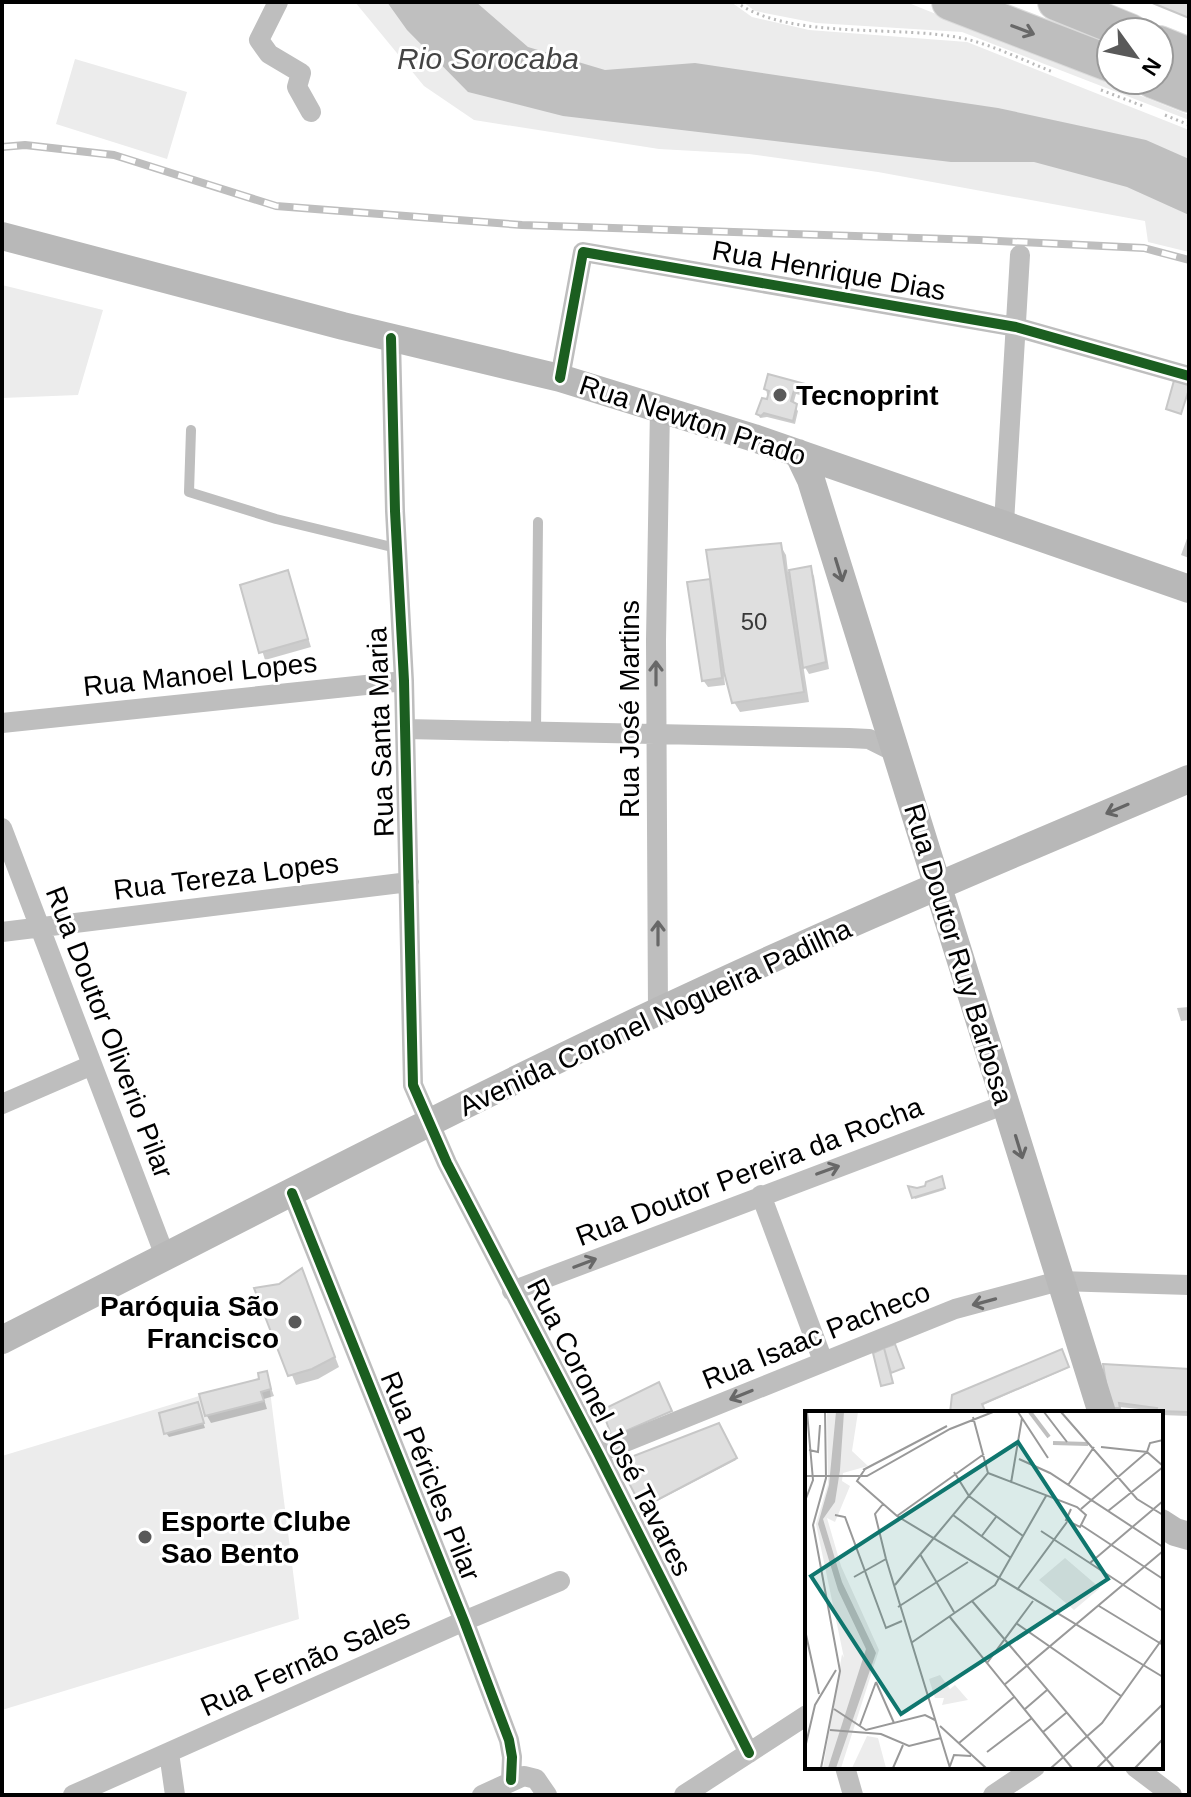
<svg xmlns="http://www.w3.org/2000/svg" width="1191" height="1797" viewBox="0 0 1191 1797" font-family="Arial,sans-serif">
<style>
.green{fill:#ececec}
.water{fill:#bfbfbf}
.shadow{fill:#0003}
.building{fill:#dfdfdf;stroke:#c7c7c7;stroke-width:2}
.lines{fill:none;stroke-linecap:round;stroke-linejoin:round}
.highway-casing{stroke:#dbdbdb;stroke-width:38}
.path{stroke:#b9b9b9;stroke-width:3;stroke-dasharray:2 4;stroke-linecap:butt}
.lane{stroke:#bebebe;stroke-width:10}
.street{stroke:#bebebe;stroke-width:20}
.secondary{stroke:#b8b8b8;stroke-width:28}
.highway{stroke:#bebebe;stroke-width:36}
.rail-casing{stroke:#bebebe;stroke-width:8}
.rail{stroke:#fff;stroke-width:5;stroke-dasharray:15;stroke-linecap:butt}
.cycleway-casing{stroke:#fff;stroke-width:15}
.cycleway{stroke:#1b5e20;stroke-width:10}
.oneway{stroke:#686868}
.oneway2{stroke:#656565}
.poi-dot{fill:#595959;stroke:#fff;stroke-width:3}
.labels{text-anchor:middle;stroke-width:6;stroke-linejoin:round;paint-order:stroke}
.number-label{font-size:24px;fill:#383838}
.street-label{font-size:28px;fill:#000;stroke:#fff}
.poi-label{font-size:28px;font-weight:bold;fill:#000;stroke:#fff;text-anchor:start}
.water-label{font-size:30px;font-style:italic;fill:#444;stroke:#fff}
.inset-river{fill:none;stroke:#bfbfbf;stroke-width:4}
.inset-road{fill:none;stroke:#999;stroke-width:2}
.view{fill:#0f766e;fill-opacity:0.15;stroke:#0f766e;stroke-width:4}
.inset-edge{fill:none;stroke:#000;stroke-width:4}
</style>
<rect width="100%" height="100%" fill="#fff"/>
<!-- green -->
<path class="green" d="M355 2H731L752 17 809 30 967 42 1189 130V252L1148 242 1145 221 878 172 749 154 659 149 474 120 424 86Z
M743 2H906L1189 115V120L962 32 816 23 755 11Z
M75 59 187 92 167 159 56 124Z
M2 285 103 310 78 395 2 398Z
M268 1375 299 1619 2 1710V1456Z"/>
<!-- water -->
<path class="water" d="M387 2H476L528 47 605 70 695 63 998 108 1146 140 1189 159V215L1127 187 1034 162H951L563 116 468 92 407 30Z"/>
<!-- shadow -->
<path class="shadow" d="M803 385 806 390 804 396 796 394 793 405 798 411 795 424 767 417 760 418 758 414 768 401 766 388Z
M1189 533V558L1181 555Z
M780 545 786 555 788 572 810 569 814 576 829 669 809 674 803 664 809 702 740 712 734 702 726 674 724 675 725 685 708 687 703 680 709 581 714 588Z
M287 572 311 647 265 660 242 586Z
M1189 1007V1020L1181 1021 1177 1008Z
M941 1178 944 1190 915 1199 911 1189 917 1190Z
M302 1271 339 1367 318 1379 296 1385 257 1289 280 1286Z
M1061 1351 1068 1368 981 1406 984 1413H952Z
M1105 1366 1189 1372V1416L1161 1415 1159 1411 1119 1407 1121 1412H1115Z
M266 1374 274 1396 264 1399 267 1409 211 1423 207 1416 262 1380Z
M197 1404 205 1428 169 1437 166 1433Z
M719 1425 736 1460 644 1508 620 1463Z"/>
<!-- building -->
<path class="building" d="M1150 2H1189V18Z
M768 374 805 384 802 393 794 390 791 401 797 404 793 421 764 413 761 416 756 414 762 398 767 399 769 391 764 389Z
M1175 377 1189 380V389L1181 414 1166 409Z
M781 543 804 692 732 703 724 672 706 550Z
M811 566 826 662 803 668 789 570Z
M288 570 308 639 259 653 240 585Z
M710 579 722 678 702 681 687 582Z
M942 1176 945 1188 912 1198 908 1186 917 1188 925 1186 926 1182Z
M302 1268 335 1357 312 1369 288 1376 254 1288 279 1284Z
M895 1344 904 1368 891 1373 884 1348Z
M884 1348 893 1383 881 1386 873 1353Z
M1062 1349 1069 1367 982 1404 986 1413H950L952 1395Z
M1103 1364 1189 1369V1412L1156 1411 1157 1408 1119 1403 1120 1408H1110Z
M267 1371 271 1389 261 1392 264 1401 205 1416 199 1394 259 1379 258 1373Z
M659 1382 672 1411 612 1437 602 1410Z
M198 1402 204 1423 164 1434 159 1413Z
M719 1423 737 1458 642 1508 618 1462Z"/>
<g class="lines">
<!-- highway casing -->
<g class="highway-casing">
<path id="highway" d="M950 2 1111 64
M1056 2 1130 32
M1159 44 1189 56
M1153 80 1189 94"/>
</g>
<!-- path -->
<path class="path" d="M736 2C790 41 901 24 966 39 995 46 1025 61 1053 72
M1101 90 1143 106
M1165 115 1189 125"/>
<!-- lane -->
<path class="lane" d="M191 430 189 492 276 519 396 548
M536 731 538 522"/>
<!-- street -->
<path class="street" d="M278 2 259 40 269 54 301 73 297 87 311 112
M391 338 395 511 404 681 413 1085 447 1163 598 1453 749 1753
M560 378 583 252 1016 327 1189 376
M1004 523 1020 255
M2 723 404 681
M405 729 849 738 869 739 897 753
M2 828 165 1256
M2 932 409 882
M658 1011 656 640 660 408
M2 1104 92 1065
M292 1193 464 1621 509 1740 512 1757 511 1780
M761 1195 823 1361
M512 1291 1006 1104
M598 1453 955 1309 1059 1281 1189 1285
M169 1753 175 1795
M845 1767 853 1795
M1135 1767 1172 1795
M73 1795 464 1621 560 1581
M482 1795 524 1776 536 1779 547 1795
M684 1795 807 1715
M993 1795 1035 1767"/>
<!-- secondary -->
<path class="secondary" d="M2 236 343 326 560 378 754 438 1189 589
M798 453 811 480 1102 1413
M2 1340C220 1229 436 1116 657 1012 832 929 1011 855 1189 779
M1161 1523 1175 1532 1189 1536"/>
<!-- highway -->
<use href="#highway" class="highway"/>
<!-- rail casing -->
<g class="rail-casing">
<path id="rail" d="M2 147 25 145 114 155 276 206 522 225 979 240 1144 248 1189 260"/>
</g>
<!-- rail -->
<use href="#rail" class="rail"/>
<!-- cycleway casing -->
<g class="cycleway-casing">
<path id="cycleway" d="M391 338 395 511 404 681 413 1085 447 1163 598 1453 749 1753
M560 378 583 252 1016 327 1189 376
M292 1193 464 1621 509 1740 512 1757 511 1780"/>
</g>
<!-- cycleway -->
<use href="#cycleway" class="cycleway"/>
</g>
<!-- one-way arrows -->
<defs><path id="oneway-shaft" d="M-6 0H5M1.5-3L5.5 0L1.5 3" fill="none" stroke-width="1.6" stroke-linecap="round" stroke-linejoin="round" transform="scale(2)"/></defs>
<g class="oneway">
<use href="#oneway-shaft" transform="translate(1023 30) rotate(21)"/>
<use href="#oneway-shaft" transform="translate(656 673) rotate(-90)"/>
<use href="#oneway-shaft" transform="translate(658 933) rotate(-90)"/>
<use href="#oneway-shaft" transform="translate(828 1170) rotate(-20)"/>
<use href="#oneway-shaft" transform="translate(585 1263) rotate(-21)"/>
<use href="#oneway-shaft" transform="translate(984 1302) rotate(165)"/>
<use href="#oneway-shaft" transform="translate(741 1395) rotate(158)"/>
</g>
<g class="oneway2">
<use href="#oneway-shaft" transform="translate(839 570) rotate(73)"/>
<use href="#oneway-shaft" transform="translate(1117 809) rotate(157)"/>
<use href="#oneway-shaft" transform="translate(1019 1147) rotate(73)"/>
</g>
<!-- markers -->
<g class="poi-dot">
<circle cx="780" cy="395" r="8"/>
<circle cx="295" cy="1322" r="8"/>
<circle cx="145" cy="1537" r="8"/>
</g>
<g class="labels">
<!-- number labels -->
<g class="number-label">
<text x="754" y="630">50</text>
</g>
<!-- street labels -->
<g class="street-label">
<text transform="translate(829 270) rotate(10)" y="10">Rua Henrique Dias</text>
<text transform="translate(693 420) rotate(18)" y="10">Rua Newton Prado</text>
<text transform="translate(200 674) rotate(-6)" y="10">Rua Manoel Lopes</text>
<text transform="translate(629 709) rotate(-90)" y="10">Rua José Martins</text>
<text transform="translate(380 732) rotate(-92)" y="10">Rua Santa Maria</text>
<text transform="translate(226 876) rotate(-7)" y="10">Rua Tereza Lopes</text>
<text transform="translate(959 954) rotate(73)" y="10">Rua Doutor Ruy Barbosa</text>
<text transform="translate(655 1017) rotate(-25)" y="10">Avenida Coronel Nogueira Padilha</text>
<text transform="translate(110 1032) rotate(69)" y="10">Rua Doutor Oliverio Pilar</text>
<text transform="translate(749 1171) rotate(-21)" y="10">Rua Doutor Pereira da Rocha</text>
<text transform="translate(816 1335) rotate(-22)" y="10">Rua Isaac Pacheco</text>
<text transform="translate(610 1427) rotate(63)" y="10">Rua Coronel José Tavares</text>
<text transform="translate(431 1476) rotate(68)" y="10">Rua Péricles Pilar</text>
<text transform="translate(305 1662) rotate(-24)" y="10">Rua Fernão Sales</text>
</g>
<!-- poi labels -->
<g class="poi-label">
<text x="796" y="405">Tecnoprint</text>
<text x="279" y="1316" text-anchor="end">Paróquia São<tspan x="279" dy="32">Francisco</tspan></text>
<text x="161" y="1531">Esporte Clube<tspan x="161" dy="32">Sao Bento</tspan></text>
</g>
<!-- water labels -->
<g class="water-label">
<text x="488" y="69">Rio Sorocaba</text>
</g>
</g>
<!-- overview -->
<g transform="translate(805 1411)">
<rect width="358" height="358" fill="#fff"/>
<path d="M22 1H53L47 40 63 55 38 62 37 70 45 75 30 111 22 107 36 155 74 239 36 357H18L37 243 39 247 11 113 23 73ZM260 147 295 177 269 199 234 169ZM135 264 145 278 150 274 163 289 137 294 139 287H130L124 268ZM62 325 73 327 81 357H47Z" fill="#ececec"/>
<path d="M31 1H39L35 59 30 91 18 108 37 171 71 242 31 357H23L61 238 33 179 13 113 24 74Z" fill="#bfbfbf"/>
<path class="inset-river" d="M225 1 244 26M248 32 283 33"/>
<path class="inset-road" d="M213 1 243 47M239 1 262 31M256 1 332 88 358 104M296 36 342 41 358 55M4 39 13 41 15 14M214 48 245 62 358 136M60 58 52 70 92 105 358 266M58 59 142 15M149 61 164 85 218 125M183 62 272 96 281 104 275 116 261 109 266 98M0 65H62L145 18 188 1M206 72 217 7M263 74 289 36M0 90 8 69 2 1M78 93 70 103 81 148 145 357M276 98 342 41 345 32 358 29M303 100 358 56M30 104 40 106 81 217 97 210M148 104 206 147M92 105 179 43M276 114 358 168M236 120 358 200M176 126 191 106M128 128 183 62 168 6M115 143 149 201M285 152 358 90M49 166 81 148M90 174 128 128M212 179 262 111M167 190 309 357M294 195 358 234M93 196 163 151M144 205 267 357M211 212 316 285M0 219 14 283M106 232 190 174 241 85M182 252 228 190M71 271 89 312M199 274 358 140M29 298 61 319 120 304 130 309M220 298 242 279M55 314 71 271M135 315 181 357M25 319 76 323 104 335 136 327M238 321 261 302M154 332 209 286M0 337 10 294 31 259M182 341 227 307M145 355 149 344 166 345M16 357 35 260 8 114 21 67 20 1M88 357 98 334M246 357 297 312 358 227M292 357 358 293M330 357 358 328"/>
<path class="view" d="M213 31 303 168 96 303 6 165Z"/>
<rect width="358" height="358" class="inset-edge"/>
</g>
<!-- border -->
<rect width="1191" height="1797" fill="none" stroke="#000000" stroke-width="8"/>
<!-- north arrow -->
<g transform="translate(1135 56) rotate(123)"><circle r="38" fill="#ffffff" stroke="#999999" stroke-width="2"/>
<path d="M0-6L14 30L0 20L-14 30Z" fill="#595959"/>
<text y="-12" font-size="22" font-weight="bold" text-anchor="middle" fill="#000000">N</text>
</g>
</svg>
